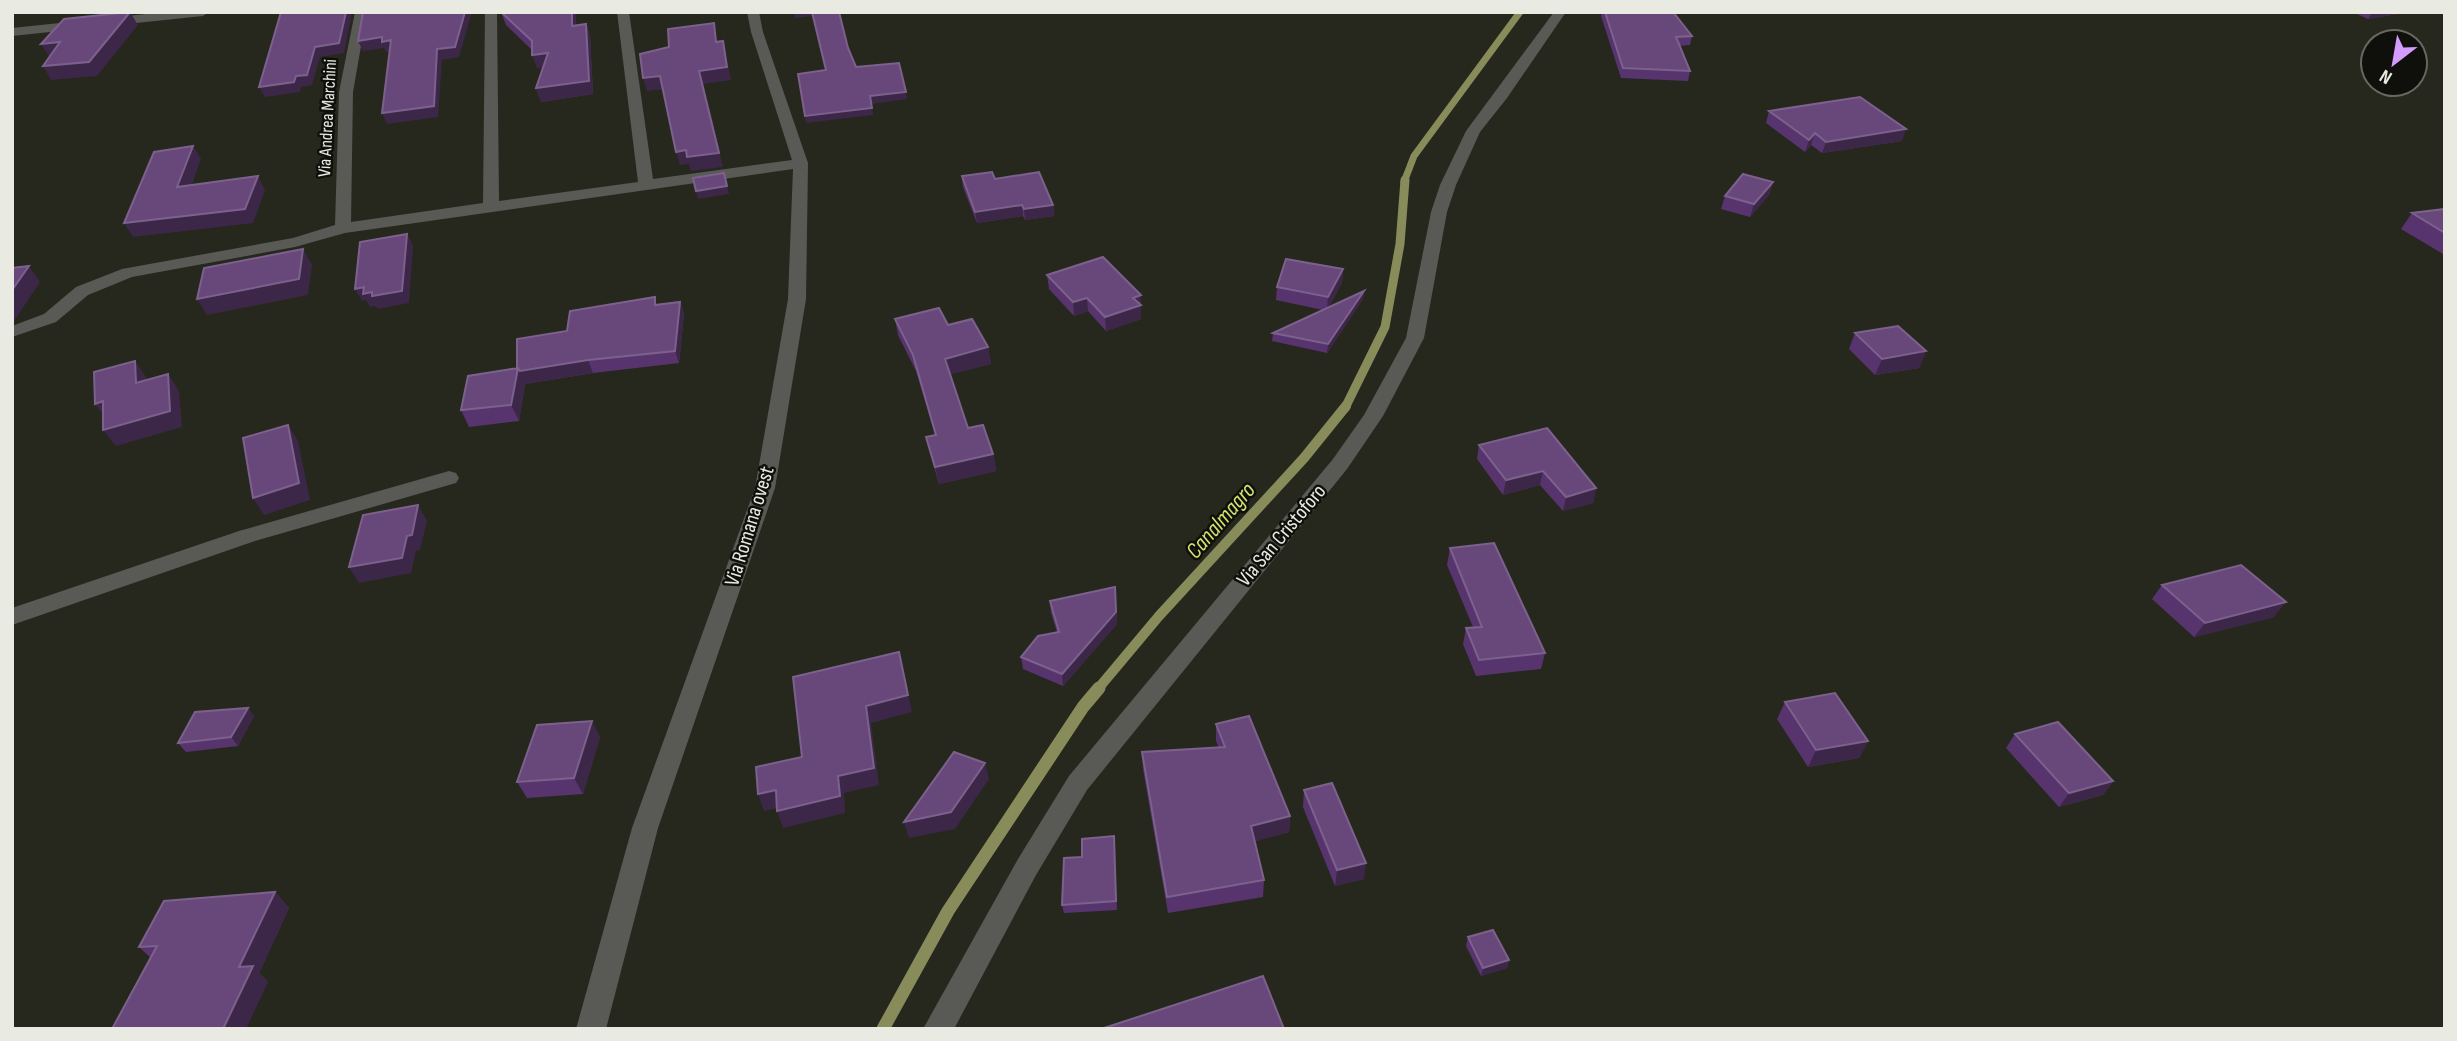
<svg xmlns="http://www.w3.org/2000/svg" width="2457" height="1041" viewBox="0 0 2457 1041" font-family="'Sofia Sans Condensed',sans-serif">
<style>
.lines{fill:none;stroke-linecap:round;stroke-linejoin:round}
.stream-far3{stroke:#888c5b;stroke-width:7}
.stream-far2{stroke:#888c5b;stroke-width:9}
.stream-far1{stroke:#888c5b;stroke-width:10}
.stream{stroke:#888c5b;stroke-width:13}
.street{fill:#595a55;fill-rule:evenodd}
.wall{fill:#58346f}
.shaded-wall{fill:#3d2749}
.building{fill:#68477b;stroke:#7c618c;stroke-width:2}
.labels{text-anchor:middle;stroke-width:5;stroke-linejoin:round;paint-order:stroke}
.far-street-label{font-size:18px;fill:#e9ebe3;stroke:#0f100b}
.street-label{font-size:21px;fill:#e9ebe3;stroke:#0f100b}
.water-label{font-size:23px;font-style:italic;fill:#d6e36e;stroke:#0f100b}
</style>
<rect width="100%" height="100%" fill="#26281d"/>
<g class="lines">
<!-- stream-far3 -->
<path class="stream-far3" d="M1404 182 1414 156 1520 12"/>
<!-- stream-far2 -->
<path class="stream-far2" d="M1345 408 1385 327 1400 244 1405 180"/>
<!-- stream-far1 -->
<path class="stream-far1" d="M1097 690 1159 616 1304 458 1346 406"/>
<!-- stream -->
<path class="stream" d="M883 1029 948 911 1083 707 1099 688"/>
<!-- street -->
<path class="street" d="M165 12H209L203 16 12 36V28Z
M355 12H367L353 92 351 222 483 203 485 12H497L499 201 638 182 617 12H629L653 179 792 160 751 32 747 12H759L763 32 808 163 806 299 775 488 658 828 606 1029H576L632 828 755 488 788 299 793 169 345 233 295 247 132 277 88 295 56 322 12 337V326L44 314 76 287 122 269 293 238 335 225 339 92Z
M1554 12H1566L1507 98 1480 132 1456 185 1447 212 1424 338 1383 416 1347 469 1087 790 1036 875 954 1029H923L1018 859 1069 776 1333 459 1364 415 1406 338 1431 212 1440 185 1466 131Z
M449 471 456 473 459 478 456 483 255 541 12 625V608L239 531Z"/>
</g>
<!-- wall -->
<path class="wall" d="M501 12 576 25 586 24 590 36 593 94 541 102 536 88 543 67 537 68 532 50 506 25Z
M1602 12H1673L1692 36 1690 45 1679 46 1690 71 1688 81 1621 78 1601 16Z
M2353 12H2408L2368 19Z
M1769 111 1902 141 1822 153 1811 145 1805 152 1766 123Z
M962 176 995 179 1053 205 1054 216 1025 220 1023 216 977 223 963 187Z
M1773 182 1769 195 1750 217 1721 209 1725 196Z
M2445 209V254H2443L2401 229 2412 213Z
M1343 269 1342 282 1329 307 1364 291 1363 299 1327 353 1272 341 1273 333 1323 310 1276 300 1277 287Z
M1047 275 1141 295V319L1106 331 1088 311 1074 316 1049 289Z
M680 302 684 314 679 363 593 373 525 384 519 421 469 427 461 410 567 331 658 305Z
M895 319 948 325 988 347 991 364 950 374 968 428 993 454 996 471 939 484 930 453 926 437 935 435 916 371 898 335Z
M1855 333 1926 351 1919 368 1875 375 1849 349Z
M1479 445 1596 488 1593 503 1563 511 1540 485 1503 495 1477 459Z
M1450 548 1545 653 1541 669 1476 676 1463 644 1466 628 1473 627 1447 565Z
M2162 585 2274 617 2194 637 2152 599Z
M1116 599 1117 624 1063 686 1023 669 1021 657 1057 632 1051 613 1050 601Z
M1785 702 1868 741 1859 758 1808 767 1777 719Z
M254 716 238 746 186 752 178 743Z
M1216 724 1290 816 1289 832 1254 841 1264 880 1263 897 1168 913 1143 769 1142 752 1219 748 1216 741Z
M2015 734 2113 781 2103 795 2059 807 2006 748Z
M600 737 583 794 527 798 517 782Z
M1304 790 1364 879 1335 886 1303 807Z
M1114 836 1117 910 1064 913 1062 905 1082 857Z
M275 892 289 908 259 973 268 982 151 958 139 947Z
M1468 937 1509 960 1507 968 1481 976 1466 946Z"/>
<!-- shaded-wall -->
<path class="shaded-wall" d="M130 12 138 25 97 76 51 80 43 66Z
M346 12H352L344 53 320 57 312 85 301 87 300 92 265 97 259 87 296 76 315 47Z
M465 12H472L459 57 442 60 438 117 387 124 382 113 437 49Z
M572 12H576V38L572 26Z
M794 12H812V16L795 18Z
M2372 12H2408L2368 19Z
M586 24 590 36 593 94 541 102 536 88Z
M382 37 391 40 395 50 386 52 384 48 363 51 358 41Z
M723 41 731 80 703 84 723 167 691 171 689 164 680 165 676 152 686 150 699 71Z
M60 42 50 58 41 44Z
M548 53 552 66 537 68 532 55Z
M660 76 664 89 647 91 643 78Z
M906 92 907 99 871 104 870 96Z
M872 108 873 115 806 123 805 116Z
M1906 129 1902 141 1822 153 1826 142Z
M1815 133 1811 145 1805 152 1809 140Z
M193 146 201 159 186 201 177 187Z
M724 173 729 194 698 199 696 191Z
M258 176 265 190 253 223 133 237 124 223Z
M1773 182 1769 195 1750 217 1754 204Z
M1022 205 1023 216 977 223 975 212Z
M1053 205 1054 216 1025 220 1024 209Z
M407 234 413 246 409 303 378 309 376 306 370 307 366 300 362 301 355 289 364 287Z
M303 249 312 265 308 295 207 315 197 299Z
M29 266 40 282 12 324V290Z
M1343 269 1342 282 1327 310 1328 297Z
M1364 291 1363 299 1327 353 1328 344Z
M1141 295V319L1106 331 1105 317 1133 298Z
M1087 298 1088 311 1074 316 1073 302Z
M680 302 684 314 679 363 675 351Z
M988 347 991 364 947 375 945 359Z
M1926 351 1919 368 1875 375 1882 359Z
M588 360 593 373 525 384 519 421 511 405 518 368Z
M135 361 146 377 147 399 136 383Z
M168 374 179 391 182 427 116 446 103 430Z
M103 401 107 420 95 404Z
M288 425 298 441 310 500 264 515 253 498Z
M993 454 996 471 939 484 935 467Z
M1543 471 1540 485 1503 495 1506 480Z
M1596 488 1593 503 1563 511 1566 497Z
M418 505 427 521 420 550 416 551 411 573 359 583 349 567 407 536Z
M1115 587 1117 624 1063 686 1062 674Z
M2286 602 2274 617 2194 637 2205 623Z
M899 652 912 712 871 723 879 785 844 793 845 813 783 828 777 811 838 776 866 706Z
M248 708 254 716 238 746 231 737Z
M592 721 600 737 583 794 574 778Z
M1868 741 1859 758 1808 767 1816 750Z
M985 763 989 779 955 829 909 838 904 822Z
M2113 781 2103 795 2059 807 2069 793Z
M776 790 782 807 764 811 758 794Z
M1290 816 1289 832 1250 843 1251 826Z
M1366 863 1364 879 1335 886 1337 870Z
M275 892 289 908 259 973 268 982 246 1029H223L239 967Z
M1509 960 1507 968 1481 976 1483 968Z"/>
<!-- building -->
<path class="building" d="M130 12 89 62 43 66 60 42 41 44 64 19Z
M281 12H346L339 43 315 47 307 75 296 76 294 82 259 87Z
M363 12H465L455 47 437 49 434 106 382 113 391 40 382 42V37L358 41Z
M501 12H572V26L586 24 589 81 536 88 548 53 532 55V41Z
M812 12H839L848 48 856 67 899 63 906 92 870 96 872 108 805 116 798 74 826 70Z
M1605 12H1673L1692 36 1676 37 1690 71 1623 68Z
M714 23 716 42 723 41 727 67 699 71 719 153 687 157 686 150 676 152 660 76 643 78 640 54 669 47 668 29Z
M1860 97 1906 129 1826 142 1815 133 1809 140 1769 111Z
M193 146 177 187 258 176 245 209 124 223 154 152Z
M992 172 995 179 1039 172 1053 205 1024 209 1022 205 975 212 962 176Z
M724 173 727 186 696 191 693 178Z
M1743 174 1773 182 1754 204 1725 196Z
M2445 209V233L2412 213Z
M407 234 402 291 372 296V292L363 294 364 287 355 289 360 242Z
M303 249 299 279 197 299 204 268Z
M1103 257 1141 295 1133 298 1141 305 1105 317 1087 298 1073 302 1047 275Z
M1286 259 1343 269 1328 297 1277 287Z
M29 266 12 290V268Z
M1364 291 1328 344 1273 333Z
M655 297V305L680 302 675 351 588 360 520 371 518 368 517 369V339L567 331 570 311Z
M939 308 948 325 972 319 988 347 945 359 968 428 983 425 993 454 935 467 926 437 936 435 913 355 895 319Z
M1898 326 1926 351 1882 359 1855 333Z
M135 361 136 383 168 374 170 411 103 430V401L95 404 94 372Z
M518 368 511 405 461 410 468 376Z
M288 425 299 483 253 498 243 438Z
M1547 428 1596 488 1566 497 1543 471 1506 480 1479 445Z
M418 505 412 535 407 536 402 558 349 567 363 515Z
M1494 543 1545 653 1479 660 1466 628 1482 627 1450 548Z
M2241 565 2286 602 2205 623 2162 585Z
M1115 587 1116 612 1062 674 1021 657 1038 636 1059 632 1050 601Z
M899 652 908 695 866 706 874 768 838 776 840 796 777 811 776 790 758 794 756 767 802 757 793 677Z
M1835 693 1868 741 1816 750 1785 702Z
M248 708 231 737 178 743 195 712Z
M1249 716 1290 816 1251 826 1264 880 1167 897 1142 752 1225 747 1216 724Z
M592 721 574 778 517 782 537 725Z
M2058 722 2113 781 2069 793 2015 734Z
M954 752 985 763 951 812 904 822Z
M1332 783 1366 863 1337 870 1304 790Z
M1114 836 1116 901 1062 905 1064 858 1082 857V839Z
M275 892 239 967 253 966 223 1029H112L157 946 139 947 164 901Z
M1493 930 1509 960 1483 968 1468 937Z
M1263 976 1284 1029H1101Z"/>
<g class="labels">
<!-- far-street labels -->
<g class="far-street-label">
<text transform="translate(327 118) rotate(-87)" y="6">Via Andrea Marchini</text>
</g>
<!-- street labels -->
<g class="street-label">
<text transform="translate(749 526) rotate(-73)" y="7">Via Romana ovest</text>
<text transform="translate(1281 535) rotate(-50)" y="7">Via San Cristoforo</text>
</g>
<!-- water labels -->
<g class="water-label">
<text transform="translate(1220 520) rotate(-49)" y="8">Canalmagro</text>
</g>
</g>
<!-- border -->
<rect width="2457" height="1041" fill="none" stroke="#e9ebe3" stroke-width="28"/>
<!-- north arrow -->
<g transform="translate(2394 63) rotate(211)"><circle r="33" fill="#0f100b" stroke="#666861" stroke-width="2"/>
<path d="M0-5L12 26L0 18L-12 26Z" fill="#d49cfc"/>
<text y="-10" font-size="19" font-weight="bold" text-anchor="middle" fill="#e9ebe3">N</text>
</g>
</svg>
